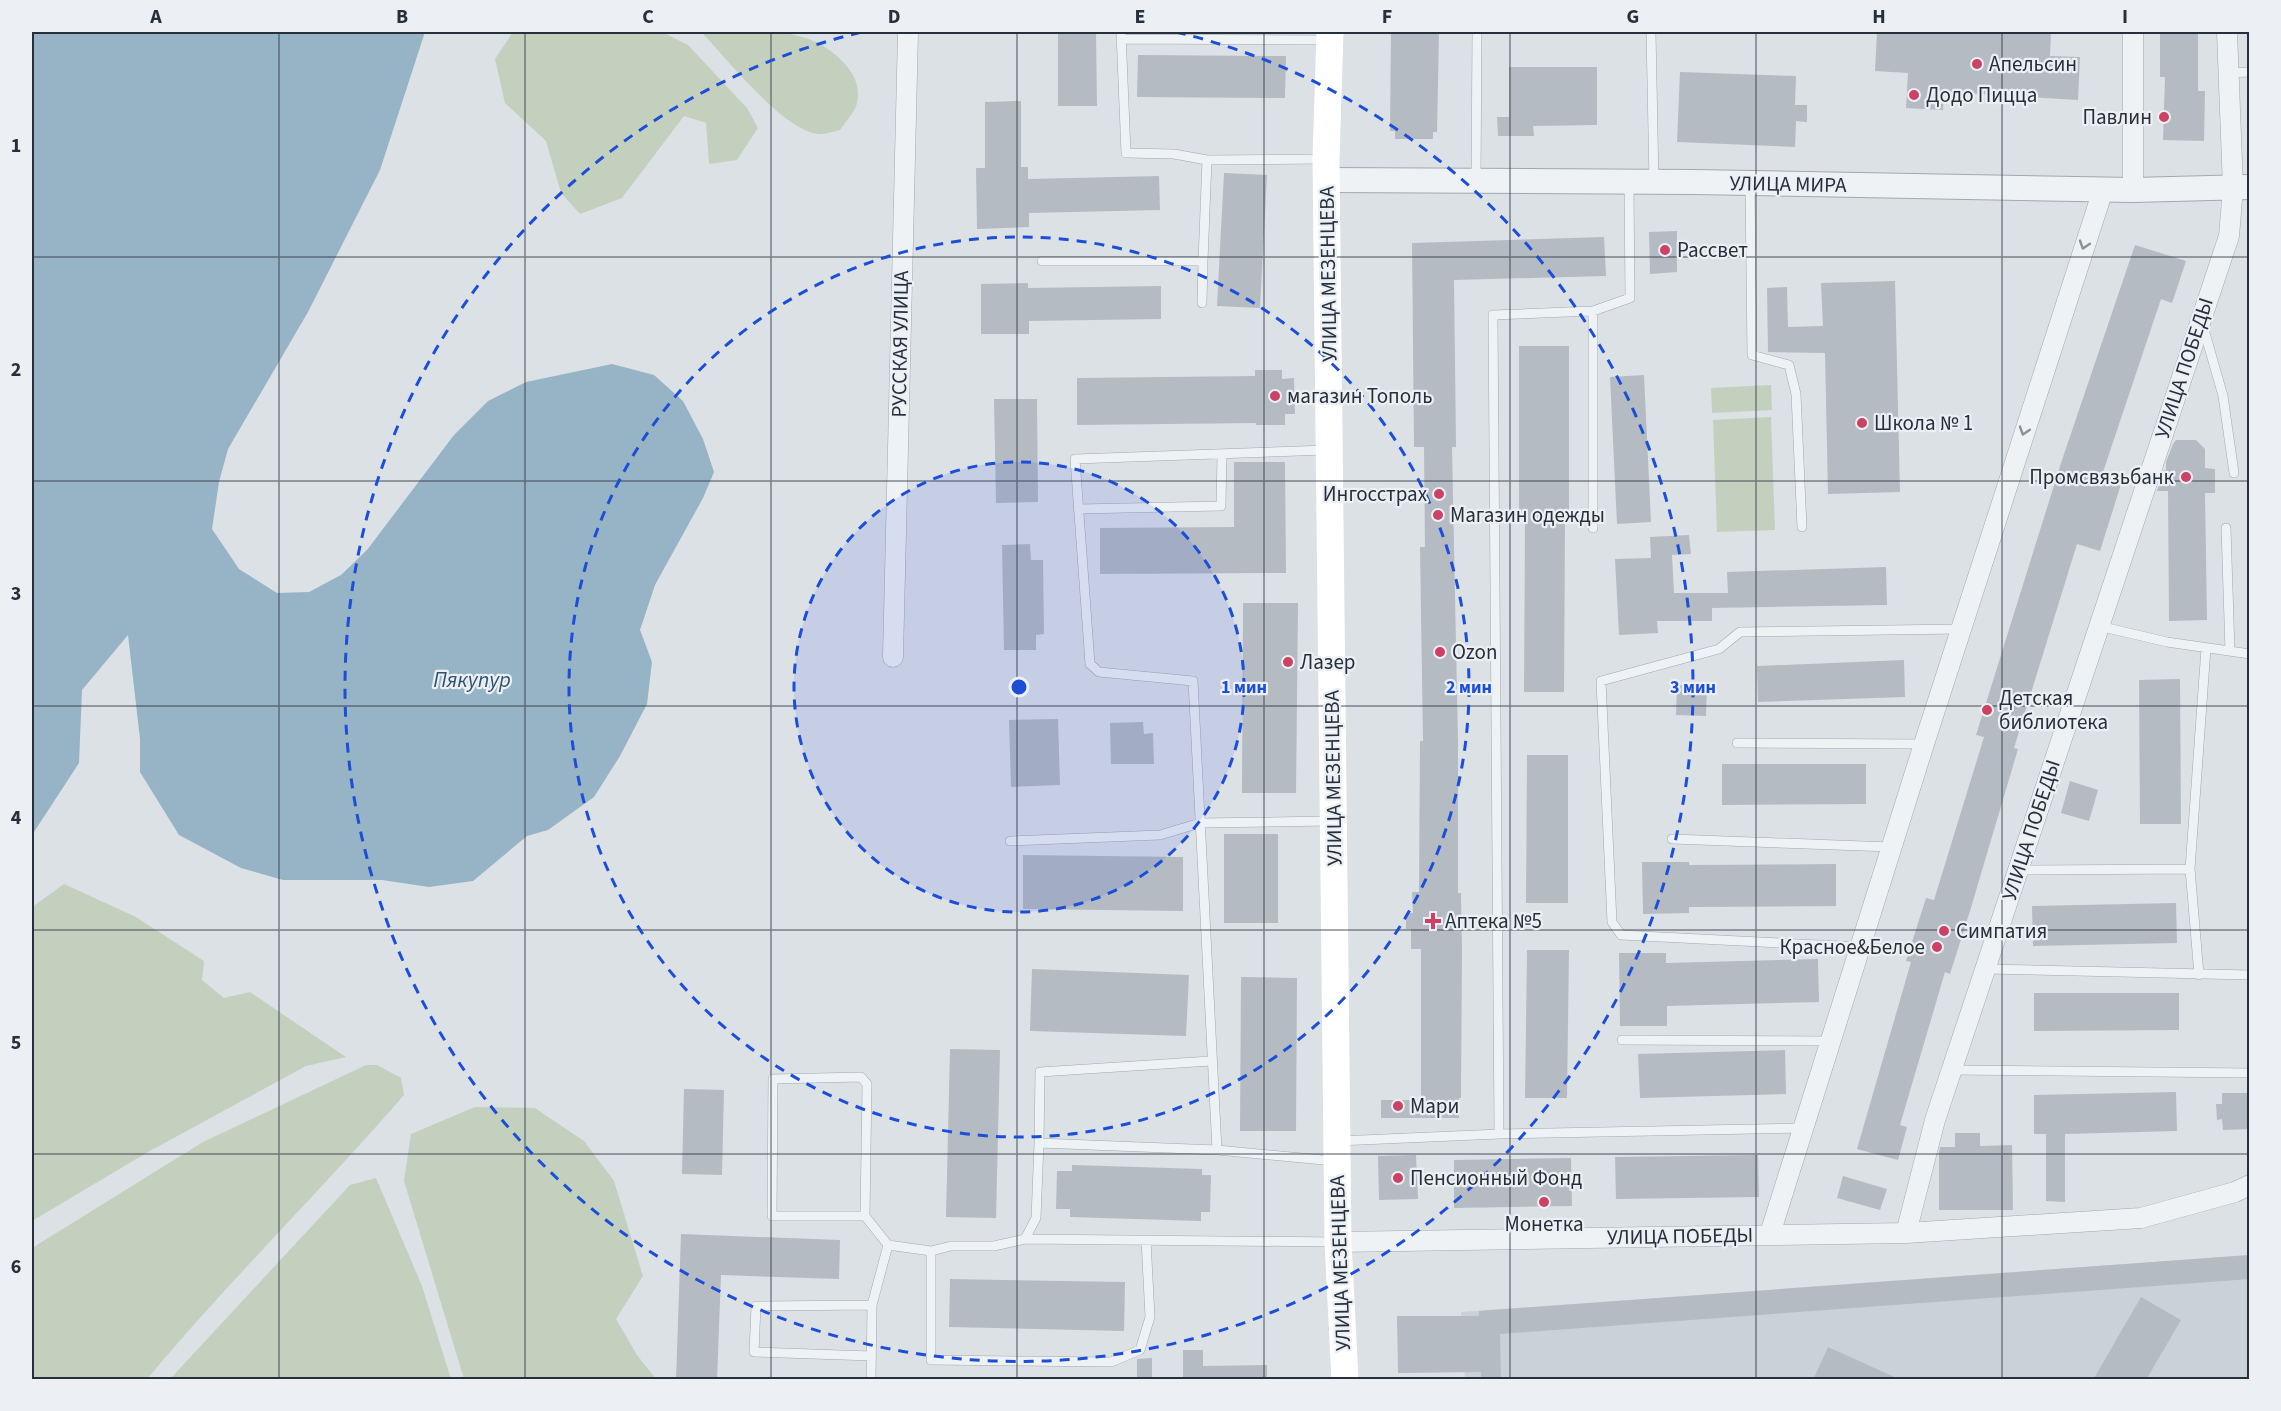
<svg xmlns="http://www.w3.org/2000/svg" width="2281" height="1411" viewBox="0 0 2281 1411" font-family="'Source Sans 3',sans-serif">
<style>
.built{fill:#cbd1d8}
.green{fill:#c4d0be}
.water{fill:#97b3c6}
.building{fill:#b4bbc3}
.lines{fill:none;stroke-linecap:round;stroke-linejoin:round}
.service-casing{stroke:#a2a8b0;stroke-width:10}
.minor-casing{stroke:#a2a8b0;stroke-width:21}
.tertiary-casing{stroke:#a2a8b0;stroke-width:26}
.service{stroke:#eff2f5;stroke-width:9}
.minor{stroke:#eff2f5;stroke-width:20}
.tertiary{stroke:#eff2f5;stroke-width:24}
.secondary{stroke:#fff;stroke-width:27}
.oneway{stroke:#8a9198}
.grid{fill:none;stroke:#26303c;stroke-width:1.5;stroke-opacity:0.55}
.ring{fill:none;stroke:#1d4ed8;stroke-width:3;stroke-dasharray:10 8}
.poi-dot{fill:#cb4264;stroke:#ecf0f4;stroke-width:2}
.labels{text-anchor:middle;stroke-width:4.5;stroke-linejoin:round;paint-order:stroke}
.poi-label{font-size:21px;fill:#26303c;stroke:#ecf0f4;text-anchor:start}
.street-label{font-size:21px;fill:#26303c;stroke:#ecf0f4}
.water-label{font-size:22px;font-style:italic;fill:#32536f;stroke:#ecf0f4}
.centre{fill:#1d4ed8;stroke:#ecf0f4;stroke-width:3}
.ring-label{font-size:18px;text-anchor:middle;font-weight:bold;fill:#1d4ed8;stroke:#ecf0f4;stroke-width:4.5;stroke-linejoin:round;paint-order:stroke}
.neatline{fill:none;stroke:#26303c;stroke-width:2}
.grid-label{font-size:20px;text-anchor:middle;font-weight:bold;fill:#26303c}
</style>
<rect width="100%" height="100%" fill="#dce1e6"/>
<!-- built -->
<path class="built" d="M2249 1255V1379H1465L1461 1312Z"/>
<!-- green -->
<path class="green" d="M513 32H662L688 45 747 108 758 128 737 160 709 164 706 123 684 116 622 198 580 214 561 193 546 141 505 103 495 59Z
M704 32C755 31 814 23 849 69 856 78 860 90 857 103 855 112 845 122 840 130 834 131 827 134 821 134 786 134 728 60 704 35Z
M1771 385 1772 410 1712 413 1711 388Z
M1771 417 1775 530 1717 532 1713 420Z
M64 884 136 917 204 961 202 980 224 998 250 992 346 1057 306 1066 148 1152 32 1221V907Z
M366 1065H377L401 1078 404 1095C320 1192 229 1281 147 1379H32V1248L203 1142Z
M475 1107 535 1108 584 1141 614 1181 643 1276 616 1319 637 1355 656 1379H464L404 1181 411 1134Z
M376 1178 422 1286 451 1379H170L350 1185Z"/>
<!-- water -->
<path class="water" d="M32 32H425L380 170 308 312 228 449 219 482 212 529 239 569 277 593 309 592 341 575 367 550 454 435 488 401 526 382 612 364 654 375 683 401 703 439 714 472 703 498 655 585 640 630 652 662 647 704 620 756 594 797 548 830 527 836 473 881 429 887 382 880H283L241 868 179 835 140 772V739L128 635 82 690 79 763 32 835Z"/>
<!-- building -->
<path class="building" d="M1058 32H1096L1097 106H1058Z
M1391 32H1439L1437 132H1433V139H1395V131H1390Z
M1877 32H2051L2050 56 2080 57 2078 100 1944 92 1943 110 1906 108 1908 73 1875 71Z
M2160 32H2198V91H2205L2204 141 2163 140 2165 77H2160Z
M1138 55 1286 56 1285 98 1137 97Z
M1509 67H1597V125L1533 126 1534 136H1498L1497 117H1509Z
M1680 72 1796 76 1795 105H1807V122L1796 121 1795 147 1677 142Z
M1021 101V167H1028V179L1159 176 1160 210 1029 213V227L977 229 976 168H985V102Z
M1224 173 1267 175 1260 308 1217 306Z
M1677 231V272L1650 274 1649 232Z
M1604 237 1606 276 1454 280 1456 447H1452L1458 741V893H1461L1462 951 1461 1098H1459V1118H1381V1100H1421V949H1411V929H1406V913H1413L1412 892H1419L1420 741H1423L1420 547H1425L1424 447H1414L1412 243Z
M2135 245 2186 261 2172 303 2161 299 2102 475 2122 481 2100 551 2077 544 2014 748 2018 749 1970 911 1950 974 1945 972 1900 1125 1907 1127 1898 1160 1857 1149 1911 962 1906 961 1926 898 1934 900 1984 737 1976 735 2061 463Z
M1895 281 1900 492 1828 494 1825 353 1768 352 1767 288 1787 287 1788 327 1823 326 1821 283Z
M1028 283V288L1161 286V319L1029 321V334H981V284Z
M1519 346H1569V518H1565L1564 692H1524L1525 518H1519Z
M1255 370H1282V379L1294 378 1295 414H1285V425H1256V423L1077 425V378L1255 376Z
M1644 375 1651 522 1617 524 1610 377Z
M994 399H1037L1038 502 996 503Z
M2176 440H2196L2205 449V468L2215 469V493H2205L2207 620 2169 621 2168 491H2157L2164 470H2166V462L2173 444Z
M1234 462H1285L1286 573 1100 574V528L1234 527Z
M1689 535 1691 554 1672 555 1674 593H1728L1727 572 1886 567 1887 605 1712 608V621H1657L1658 633 1619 635 1615 559 1651 558 1650 537Z
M1030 544 1031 560H1043L1044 634 1036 635V650H1004L1002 545Z
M1243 603H1298L1296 793H1242Z
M1904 660 1905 697 1758 702 1757 666Z
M2180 679 2181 824H2140L2139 680Z
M1707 684 1706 716 1676 715 1677 685Z
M1058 719 1060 785 1011 787 1009 720Z
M1143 722 1144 734 1153 733 1154 764H1111L1110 723Z
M1527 755H1568V903H1526Z
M1722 764H1866V804L1722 805Z
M2070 781 2098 790 2089 821 2061 813Z
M1224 834H1278V923H1224Z
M1023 855 1183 857V911L1023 909Z
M1642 862H1689V865L1836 864V906L1689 907V913L1643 914Z
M2176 903 2177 943 2033 946 2032 906Z
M1527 950H1569L1567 1098H1525Z
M1619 953H1666V963L1818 959 1819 1002 1667 1006V1026H1620Z
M1032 969 1189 975 1186 1036 1030 1031Z
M1241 977 1297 978 1296 1131H1240Z
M2034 993H2179V1030L2034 1031Z
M950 1049 1000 1050 996 1218 946 1217Z
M1785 1050 1786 1094 1640 1098 1638 1054Z
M684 1089 724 1090 722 1175 682 1174Z
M2176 1092 2177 1131 2065 1134V1202L2046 1201V1134H2034V1095Z
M2222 1093H2250V1129L2223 1130 2222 1119 2217 1120 2216 1104H2222Z
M1955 1133H1980V1146L2012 1145 2013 1210H1939V1153L1940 1147H1955Z
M1416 1155 1418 1199 1379 1200 1378 1156Z
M1758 1155 1759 1197 1616 1199 1615 1157Z
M1571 1158 1572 1206 1454 1208V1160Z
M1072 1165 1202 1169V1175H1211L1210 1212H1201V1221L1070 1217V1209H1056L1057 1171H1072Z
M1843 1176 1887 1189 1880 1210 1837 1198Z
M681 1234 840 1240 839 1279 721 1275 717 1380H676Z
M2250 1255V1279L1500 1334 1501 1380H1481V1372L1398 1373 1397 1316H1479V1311Z
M950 1279 1125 1282 1124 1331 949 1327Z
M2141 1297 2181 1320 2146 1380H2093Z
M1828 1347 1901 1380H1813Z
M1183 1350H1203V1366L1267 1365V1380H1183Z
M1152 1358V1380H1137V1359Z"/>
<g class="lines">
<!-- service casing -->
<g class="service-casing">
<path id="service" d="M1121 32 1126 153 1174 154 1207 160
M1651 32 1654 182
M1121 39 1329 40
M2228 73 2250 72
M1476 179 1477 32
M1750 184 1752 355 1789 365 1796 394 1802 527
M1042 261H1203L1202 303
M1203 261 1207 160 1323 159
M1593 311V528
M2203 326 2223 396 2234 473
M1078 509 1221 506 1222 454
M2226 528 2230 651
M2099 626 2167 642 2250 654
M1737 743 1924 744
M1672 839 1891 847
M1010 841 1160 835 1200 823 1330 821
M2018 870 2190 869
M1860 947 1621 935 1612 922 1601 681 1719 649 1740 632 1961 629
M1986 969 2250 975
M2199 975 2190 869 2206 648
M1622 1040 1831 1041
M1952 1070 2250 1073
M1499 1134 1493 315 1593 311 1630 298 1629 184
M1338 1141 1499 1134 1804 1128
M1039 1143 1040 1072 1211 1061
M1217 1150 1193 681 1099 672 1090 664 1075 459 1327 450
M865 1216H772L773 1079 861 1077 867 1084 865 1216 888 1245 931 1251
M1025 1239 1335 1242
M1146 1240 1150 1317 1140 1350 1111 1362 931 1360V1251L951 1246H994L1025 1239 1036 1218 1039 1143 1217 1150 1334 1161
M871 1356 754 1352 756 1306 872 1305
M871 1380 872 1305 888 1245"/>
</g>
<!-- minor casing -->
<g class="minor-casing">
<path id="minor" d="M2133 190V32
M893 657 908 32
M1906 1233 1935 1120 2229 236 2233 188 2227 32
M1770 1234 1924 744 2103 190
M1338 1242 1906 1233 2141 1218 2235 1192 2250 1185"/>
</g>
<!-- tertiary casing -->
<g class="tertiary-casing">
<path id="tertiary" d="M1327 180 1694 182 2133 190 2250 187"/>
</g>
<!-- service -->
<use href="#service" class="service"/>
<!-- minor -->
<use href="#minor" class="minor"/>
<!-- tertiary -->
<use href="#tertiary" class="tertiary"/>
<!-- secondary -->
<path class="secondary" d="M1330 32 1326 159 1338 1242 1345 1380"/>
</g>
<!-- one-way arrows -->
<defs><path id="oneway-chevron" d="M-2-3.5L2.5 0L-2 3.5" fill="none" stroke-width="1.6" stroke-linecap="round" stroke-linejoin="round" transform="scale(1.5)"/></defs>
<g class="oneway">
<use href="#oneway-chevron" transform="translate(2084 245) rotate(108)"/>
<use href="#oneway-chevron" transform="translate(2024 431) rotate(108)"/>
</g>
<!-- grid -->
<path class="grid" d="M279 32V1380M525 32V1380M771 32V1380M1017 32V1380M1264 32V1380M1510 32V1380M1756 32V1380M2002 32V1380M32 257H2250M32 481H2250M32 706H2250M32 930H2250M32 1154H2250"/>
<!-- distance rings -->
<circle cx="1019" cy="687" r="225" fill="#1d4ed8" fill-opacity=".12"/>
<g class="ring">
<circle cx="1019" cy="687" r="225"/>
<circle cx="1019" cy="687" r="450"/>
<path d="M1176 32A674 674 0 1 1 862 32"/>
</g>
<!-- markers -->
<g class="poi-dot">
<circle cx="1977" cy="64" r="6"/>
<circle cx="1914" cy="95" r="6"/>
<circle cx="2164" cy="117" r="6"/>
<circle cx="1665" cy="250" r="6"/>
<circle cx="1275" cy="396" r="6"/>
<circle cx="1862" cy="423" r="6"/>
<circle cx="2186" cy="477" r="6"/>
<circle cx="1439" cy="494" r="6"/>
<circle cx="1438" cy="515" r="6"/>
<circle cx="1440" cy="652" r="6"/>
<circle cx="1288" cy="662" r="6"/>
<circle cx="1987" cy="710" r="6"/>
<path d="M1430 912h6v6h6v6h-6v6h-6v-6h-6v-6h6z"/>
<circle cx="1944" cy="931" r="6"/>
<circle cx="1937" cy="947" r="6"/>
<circle cx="1398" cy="1106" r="6"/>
<circle cx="1398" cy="1178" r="6"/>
<circle cx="1544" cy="1202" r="6"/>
</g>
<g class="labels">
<!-- poi labels -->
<g class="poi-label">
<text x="1989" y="71">Апельсин</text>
<text x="1926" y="102">Додо Пицца</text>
<text x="2152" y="124" text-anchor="end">Павлин</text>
<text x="1677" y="257">Рассвет</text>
<text x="1287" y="403">магазин Тополь</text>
<text x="1874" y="430">Школа № 1</text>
<text x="2174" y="484" text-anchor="end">Промсвязьбанк</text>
<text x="1427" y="501" text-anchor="end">Ингосстрах</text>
<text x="1450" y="522">Магазин одежды</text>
<text x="1452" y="659">Ozon</text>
<text x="1300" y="669">Лазер</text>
<text x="1999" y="705">Детская<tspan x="1999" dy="24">библиотека</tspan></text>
<text x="1445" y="928">Аптека №5</text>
<text x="1956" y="938">Симпатия</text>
<text x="1925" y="954" text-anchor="end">Красное&amp;Белое</text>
<text x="1410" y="1113">Мари</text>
<text x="1410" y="1185">Пенсионный Фонд</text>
<text x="1544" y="1231" text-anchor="middle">Монетка</text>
</g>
<!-- street labels -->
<g class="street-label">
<text transform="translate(1788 184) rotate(1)" y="7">УЛИЦА МИРА</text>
<text transform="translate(1328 274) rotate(-91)" y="7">УЛИЦА МЕЗЕНЦЕВА</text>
<text transform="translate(900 344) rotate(-89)" y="7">РУССКАЯ УЛИЦА</text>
<text transform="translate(2184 368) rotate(-72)" y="7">УЛИЦА ПОБЕДЫ</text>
<text transform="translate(1333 778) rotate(-91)" y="7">УЛИЦА МЕЗЕНЦЕВА</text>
<text transform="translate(2031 830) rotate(-72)" y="7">УЛИЦА ПОБЕДЫ</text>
<text transform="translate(1680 1236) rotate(-1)" y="7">УЛИЦА ПОБЕДЫ</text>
<text transform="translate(1340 1263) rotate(-92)" y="7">УЛИЦА МЕЗЕНЦЕВА</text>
</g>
<!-- water labels -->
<g class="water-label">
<text x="472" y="687">Пякупур</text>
</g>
</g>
<circle cx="1019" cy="687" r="9" class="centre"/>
<g class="ring-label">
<text x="1244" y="693">1 мин</text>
<text x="1469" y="693">2 мин</text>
<text x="1693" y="693">3 мин</text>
</g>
<!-- border -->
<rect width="2281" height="1411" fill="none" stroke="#ecf0f4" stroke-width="66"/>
<rect x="33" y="33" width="2215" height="1345" class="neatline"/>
<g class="grid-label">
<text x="156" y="23">A</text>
<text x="402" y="23">B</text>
<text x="648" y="23">C</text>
<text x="894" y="23">D</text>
<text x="1140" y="23">E</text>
<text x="1387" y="23">F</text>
<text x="1633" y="23">G</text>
<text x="1879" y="23">H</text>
<text x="2125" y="23">I</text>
<text x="16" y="152">1</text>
<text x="16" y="376">2</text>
<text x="16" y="600">3</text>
<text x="16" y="824">4</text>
<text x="16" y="1049">5</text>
<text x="16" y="1273">6</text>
</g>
</svg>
